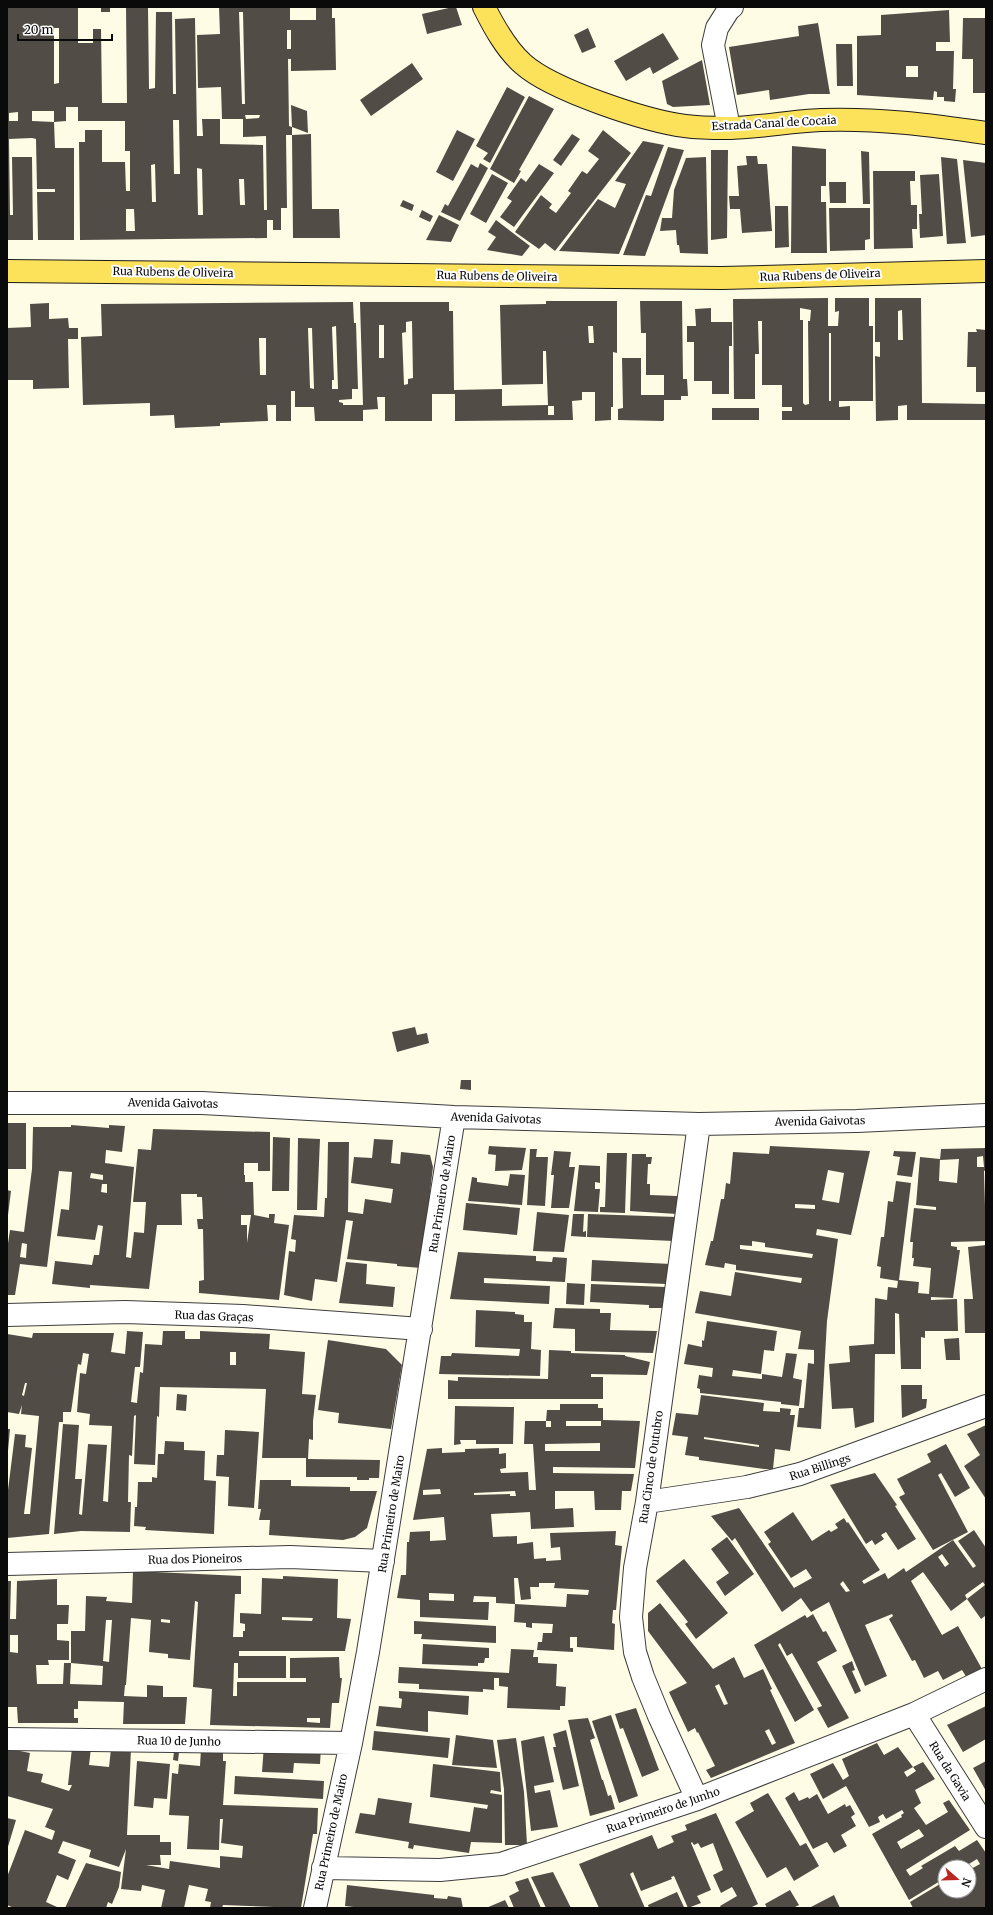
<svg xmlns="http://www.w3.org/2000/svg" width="993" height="1915" viewBox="0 0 993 1915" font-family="Merriweather,serif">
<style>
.building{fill:#524c46;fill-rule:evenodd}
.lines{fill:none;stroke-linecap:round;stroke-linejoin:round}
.minor-casing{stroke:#3d3d3d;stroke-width:24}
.major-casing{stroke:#1b1b1b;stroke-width:24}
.minor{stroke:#fff;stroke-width:22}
.major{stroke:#fce15a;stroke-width:22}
.labels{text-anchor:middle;stroke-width:4;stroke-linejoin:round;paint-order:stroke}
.street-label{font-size:11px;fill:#0a0a0a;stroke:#fff}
</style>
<rect width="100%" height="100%" fill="#fffce6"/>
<!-- building -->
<path class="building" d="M7 7H78V43H93V29H101L102 103H127L126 7H148L149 89 155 88 156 12H172L173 94H176L175 19 195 18 197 136H203L202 119H220V144L263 145 264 210H267L266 136 243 137V119H222L221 87 198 88 197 35 220 34 219 7H290V20H316V7H332V18H335L336 70 291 71V59H288L289 126 292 127V135H286L287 208H281V230H273V220H267V238L80 240 79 142H85V130H102V162H125L126 191H130V151H125V121H78V107H66V121L54 122V111H32V121L54 122 55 148H74V240H38L37 192H55V189H37L36 139 32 138 9 139 10 215H13L12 157H32L33 240H7ZM239 12H243L245 104H242ZM54 28H59V83L54 84ZM287 30H291V49H287ZM18 112V121H9V113ZM245 115H260L259 118 246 119ZM173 120H179L180 174H174ZM155 164 156 202H152L151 165ZM197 168 202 169 203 215H198ZM239 179H244L245 205H240ZM126 209H134L135 231H126Z
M101 7H110V12H101Z
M453 7H456L462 25 427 34 422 14Z
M949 10 950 42H936V51H954L953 89H956L955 102 944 101V97H937V92L934 91 933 100 857 95V36L881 35V15ZM906 66H918V77H906Z
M963 18H986V93H973V59H962Z
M818 23 830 94H809L770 100 769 90 737 95 729 47 799 36 798 26Z
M588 28 596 47 582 53 574 35Z
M663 33 679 59 653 74 650 67 626 81 614 61Z
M836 44H852L853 86H837Z
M702 60 710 105 673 107 667 104 662 81Z
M412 63 423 79 371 116 360 100Z
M507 87 525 97 490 163 483 159 488 153 476 146Z
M529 96 554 109 519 170 521 171 514 183 490 169Z
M291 105 307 111 308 133 292 127Z
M457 130 475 139 453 181 436 172Z
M603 130 631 153 555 251 545 243 539 249 515 232 541 195 552 204 549 208 556 213 571 193 568 191 582 171 587 174 599 159 588 151Z
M311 134 312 209H339L340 238H293L292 135Z
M572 134 580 139 561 166 553 160Z
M643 141 664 145 619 254 559 251 598 199 615 208 626 184 615 181Z
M792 146 826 149V186H821V202H826L827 253H791Z
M668 147 684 150 645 256 623 255 646 195 651 196Z
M711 150H728L727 238 711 240Z
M861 151 869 152 870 204H863Z
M746 156H757L758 164H767L772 231 742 233 740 209H730L729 196H739L737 166 747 165Z
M706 157 708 254 680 253 679 245H677L676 230 660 231 662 218H672L674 190 686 158Z
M941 157 957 159 966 243 947 244Z
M963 160 986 163V235L971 237Z
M480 163 488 168 460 221 441 212 445 204 448 206 471 164 478 168Z
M539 164 554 173 514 227 500 217 512 201 507 198 521 178 526 182Z
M873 171H915V181H910L911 205H917V229H912L913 248 874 249Z
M492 174 508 183 486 223 470 214Z
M939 174 943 236 920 238 919 214H922L920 175Z
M829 182H846V203H830Z
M403 200 414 205 412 211 400 206Z
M775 206H788L789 247 775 248Z
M829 208H870V239L865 240V250L830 251Z
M422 210 433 216 430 222 419 217Z
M439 215 459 225 451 242 426 240Z
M496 220 530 246 522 256 487 250 496 237 488 232Z
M828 298V326H838L839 311 835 312V298H869V326H873V401H839V407L850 406V420H782V411H792V407H782V385H762V321H758L759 354H755V399H734L733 299ZM800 308 811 310 810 321H808L809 404 805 405 803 403V320H800ZM829 333H831V401H829Z
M875 298H921L922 403 986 404V420H907V405L898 406V420L876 421 875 356 880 357V342H875ZM902 310 903 340H898V311Z
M546 301H617V353L613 352V407H611V420L595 421V392H582V400L572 401 573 420 455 421V394H432V421H385V397H377L378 409 363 410V421H315L314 407H295V391H291V421H276V405H267L268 421 220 423V426L175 428 174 415 150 416V403L83 405 81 337 102 336 101 304 353 302 354 323H356L358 389H352V399L339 400V402L343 403V405H363L360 302H449V311H453L454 390 502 389V406L548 405 546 351H543V384L502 385 500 305 546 304ZM412 321 413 378 408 379V384L404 385 402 333 406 332V322ZM379 325H384V358H379ZM336 326 338 389H332V380H334L332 327ZM588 326H593L594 343H589ZM308 328H312L314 389 310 388ZM259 338H266V375H260ZM548 406H554V415H548Z
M640 301H682L683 379H687L688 396H681V400H664V420L663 421 618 420V409L623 408 622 358H641V395H664V375H646V333H641Z
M49 303V319L68 318 69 328H78V339H68L69 388 33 389V380H7V328L31 327 30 304Z
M711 308V322H732V346H729V394H712V381H694V342H687V326H696L695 309Z
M976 329 986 330V392H976V367H967L968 332H977Z
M712 408H759V420H712Z
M415 1027 417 1035 427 1033 429 1043 397 1052 392 1032Z
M461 1080H471V1090L460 1089Z
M7 1123H26V1169H7Z
M71 1125 109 1128V1125L125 1126 122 1152 106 1150 105 1163 134 1167 126 1257 131 1258 134 1232 144 1233 146 1202H133L138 1149 151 1150 153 1129 270 1132V1171H258V1163H244V1175H245V1182H253L254 1215 269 1218V1214H275L274 1223 289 1225 279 1300 199 1293V1281L204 1280 203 1229H198L197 1219H203L202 1197H197V1194H181L182 1225H157L149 1289 90 1285V1288L52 1284 55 1261 92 1265 94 1255H99L103 1226 98 1225 95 1240 57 1236 61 1209 69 1210 72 1172 59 1171 47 1267 20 1264 15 1295H7V1250L10 1230 24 1232 32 1169 33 1127H71ZM91 1173 103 1175V1180L90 1178ZM102 1184H107V1193L101 1192ZM241 1215H251L247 1243V1225H241ZM22 1243 27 1244 26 1258 20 1257Z
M273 1137 290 1138 289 1191H272Z
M298 1138 320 1139 317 1210H297Z
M374 1139 393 1140 391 1163 400 1164 401 1152 430 1155 433 1167 421 1268 397 1266V1264L347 1259 353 1221 346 1220 337 1282 315 1279 312 1301 284 1295 289 1251 295 1252 296 1240 291 1239 294 1215 324 1217 325 1198H327L328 1142H349L348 1212 363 1214 365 1199 391 1203 393 1189 351 1183 354 1157 372 1158Z
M489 1146 526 1148 522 1170 495 1171 496 1155 488 1154Z
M770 1146 870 1151 851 1235 817 1229 816 1235 838 1239 827 1321 821 1429 797 1427 799 1408H804L808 1363 814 1364V1350L798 1349 801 1331 695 1313 700 1291 731 1296 735 1272 801 1283 802 1278 736 1270V1265L725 1263 724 1268 705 1265 711 1241H713L721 1199H724L726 1183 730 1184 733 1152 769 1154ZM828 1170 844 1173 839 1203 822 1200ZM795 1204 815 1205V1209L795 1208ZM752 1241 765 1243V1247L813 1254 812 1258 740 1249V1245L752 1246Z
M986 1148V1170L984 1171 986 1241 951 1242V1246L957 1247V1250H960L953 1298 931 1297V1300L957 1299 958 1331H925V1338L921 1337V1369H901L899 1314 895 1313V1354H875L874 1422 855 1428 853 1408 832 1409 829 1364 850 1362 849 1346 874 1344 875 1298 887 1300 888 1287 897 1288 898 1281 880 1278 881 1267 877 1266 881 1237H884L888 1201 893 1202 896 1181 911 1183 899 1280 919 1282 918 1293 929 1294 931 1268 913 1266 914 1258H912L913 1242H910L914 1208 936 1210V1207L916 1205 920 1157 940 1159 939 1181 957 1183 959 1159 940 1160 941 1149ZM983 1156 984 1167H977V1157Z
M530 1149H537L536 1157H548L545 1206 527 1205Z
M554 1151 571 1152 569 1167H575L569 1208H551L554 1175H551Z
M894 1151 916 1152 912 1177 897 1175 900 1157 893 1156Z
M607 1153H627L625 1213 600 1212V1207H605Z
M632 1154H646V1157H652L651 1164H648L647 1184H650V1195L677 1196V1214L630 1211Z
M579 1165 600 1166V1183L595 1182V1189H600L598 1212 574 1211Z
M510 1174 525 1175 522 1205 468 1201 472 1177 477 1178V1182L508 1186Z
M7 1190 11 1191 8 1215H7Z
M466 1203 520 1208 517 1235 463 1230Z
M537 1212 569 1215 564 1252 533 1251Z
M573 1214H584L583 1232 586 1231V1237L571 1236Z
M588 1214 677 1217 673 1241 587 1237Z
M986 1245V1333H965L964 1299H973L968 1247Z
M458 1252 536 1256V1261L552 1262 553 1257 567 1258 565 1282 484 1278V1283L550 1286 549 1304 450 1299Z
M592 1260 671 1264 666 1284 591 1281Z
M346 1262 367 1264 366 1284 395 1287 393 1307 339 1303Z
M567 1283 585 1284 584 1305 566 1304Z
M591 1284 666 1287 662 1308H649V1305L590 1302Z
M555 1308 600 1309V1313H611L610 1330 657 1331 653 1353 575 1351V1329L553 1328Z
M476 1310 515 1312V1314L524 1315V1322H532L531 1349 541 1350 540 1376 439 1374 441 1356H451L452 1353 519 1356 520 1349 475 1347Z
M707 1321 777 1331 774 1351 764 1350 761 1374 733 1370 732 1376 762 1379V1374L782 1377 786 1353 797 1354 793 1378 802 1380 799 1406 781 1404V1402L700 1393V1389L697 1388 699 1375 712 1377 713 1368 684 1364 688 1344 702 1347V1340L704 1341Z
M127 1331 143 1332 140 1367H135L131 1402 137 1403 140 1372 143 1373 145 1344 162 1345 163 1331H185V1339H200V1331L270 1334 269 1349 305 1352 302 1394 316 1395 313 1421V1440L309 1439 308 1459 380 1460 379 1478H369V1480H357V1477H306V1458H262L266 1389 160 1387 159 1417 157 1416 155 1465 134 1464 136 1415 134 1416 132 1456 129 1455 128 1502H131L130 1532 81 1531 54 1534 63 1424 79 1425 75 1479H82L79 1514 82 1515 88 1444 107 1445 103 1501 108 1502 112 1426 89 1425 90 1414 77 1412 80 1373 86 1374 89 1354 83 1353 81 1365 78 1364 71 1412H63V1422H59L49 1534 7 1538V1498L15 1434 26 1435 25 1447 32 1448 24 1514H30L39 1416 21 1414 22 1405 19 1414 7 1412V1334L32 1338 33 1333H114L111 1352 125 1354ZM230 1352H236V1365H230ZM25 1383H27L24 1396 22 1395Z
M959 1338 960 1360H946L944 1339Z
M328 1340 386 1349 402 1365 391 1429 338 1423 339 1413 318 1410Z
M549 1350 571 1351V1353L625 1355V1356L650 1362 647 1375 591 1374V1377H603V1399H448V1380L458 1381V1377L548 1379Z
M901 1385H922V1399H927L926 1408 902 1418Z
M177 1394 187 1395 186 1411 176 1410Z
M701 1395 764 1403 763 1411 780 1412V1408L791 1409 790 1415H795L790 1451 775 1449 773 1469H764L699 1460V1457L685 1455 688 1437 672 1435 676 1413 698 1415ZM704 1437 759 1445V1447L704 1439Z
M560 1404H598V1408H603V1420L640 1421 635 1468 553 1467V1473L634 1474 631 1491H622L621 1510H595L594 1491H555V1509L573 1508 574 1527 531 1529 530 1512 491 1514 493 1537 517 1536V1544L533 1542 534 1559 546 1558V1561L561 1560 560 1547 551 1548 550 1533 616 1531 615 1545 622 1546 616 1610H613L612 1623 615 1624 614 1650 577 1647V1637H570V1648H573V1652L537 1650 538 1642H542L543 1633H552L553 1624 532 1623V1628L526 1627V1623L514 1622 515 1604 566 1607 567 1594 588 1595 589 1590 554 1588 555 1583H539V1587H530L531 1599 521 1600 518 1578H514L515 1604 496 1603V1597L474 1596 473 1602H489L488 1620 420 1617V1600L397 1598 401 1575H406L407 1542H409L410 1532 430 1531V1541L446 1540 444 1517 413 1520 427 1449 442 1448V1453L465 1452V1449L499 1448V1454L506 1453V1468L500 1469 501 1473 528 1472 529 1490H536L533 1444H524L525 1421H546V1427H551V1421H546L547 1410H560ZM566 1421H601V1426H566ZM600 1443V1451H545V1444ZM440 1489 441 1494 423 1495V1490ZM515 1491 516 1496H510V1494L474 1495V1493ZM429 1593 454 1594V1601L429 1600Z
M455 1406 514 1407 513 1444H476V1440H460L461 1444 454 1445Z
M986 1425V1499L964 1466 980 1455 967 1434Z
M7 1429H10L8 1451H7Z
M225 1430 259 1432 254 1508 228 1506 229 1477 216 1476 217 1455H224Z
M165 1441 184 1442V1450L205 1451 204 1480 216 1481 214 1534 145 1530 146 1527 134 1526 135 1507H137L138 1482H152V1477L157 1478 158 1454H164Z
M946 1444 970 1488 955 1497 941 1473 938 1475 968 1532 933 1550 899 1497 905 1494 897 1479 931 1462 927 1454Z
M875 1473 897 1505 895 1506 916 1539 898 1550 886 1532 881 1535 884 1539 875 1545 872 1540 866 1544 830 1485Z
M260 1480H291V1486L350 1487V1491H377L367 1528 355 1537 343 1540 269 1535 270 1520H259L261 1509H258Z
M739 1508 794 1588 812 1578 806 1569 791 1578 768 1544 771 1542 764 1532 793 1512 812 1541 829 1530 831 1532 838 1528 835 1524 844 1518 847 1523 848 1522 880 1570 862 1581 864 1584 885 1573 888 1579 904 1568 906 1572 953 1540 973 1568 976 1566 958 1541 974 1530 986 1548V1618L985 1616 981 1619 967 1599 985 1585 983 1582 965 1595 967 1599 951 1611 923 1572 911 1581 942 1635 958 1626 982 1669 967 1678 962 1670 943 1680 938 1671 924 1678 915 1660 912 1661 889 1619 893 1616 892 1614 865 1625 887 1676 865 1686 829 1602 811 1612 801 1598 782 1612 735 1538 732 1541 711 1516ZM942 1554 949 1564 945 1567 938 1557ZM843 1581 850 1591 846 1592 840 1584Z
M727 1537 754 1574 725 1596 716 1582 729 1573 711 1549Z
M684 1559 728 1613 696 1639 685 1624 688 1622 656 1581Z
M133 1571 241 1576V1594H235L233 1637H243V1631H245V1624L240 1623V1613L261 1614 262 1578 283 1579V1576L338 1579 337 1618 351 1619 345 1651H239V1656H286V1678H238V1663H234L233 1696H237V1682H306V1678H290V1658L339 1657 340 1678H342L339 1703H332L330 1728 210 1725 212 1689 193 1687 198 1602 195 1601 190 1660 168 1658V1654L149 1652 151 1620 131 1618 126 1685H125L124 1696 147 1697V1685L163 1686V1697H187L185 1724H123L124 1702 78 1701V1709H74V1718H78V1723H18L17 1707H7V1581H11L10 1619H16L17 1581 57 1579V1605H69L68 1624H57V1640L69 1641V1660H48L49 1665H36L37 1684H63L64 1663H71V1631H85L86 1596 107 1597 106 1601 132 1603ZM282 1617 313 1618 312 1621 282 1620ZM161 1619 170 1620V1623L161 1622ZM106 1620H112L109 1662 103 1661ZM10 1635H18V1653L10 1652ZM71 1663 103 1666 102 1685 70 1684ZM307 1718H320V1723L307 1722Z
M660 1603 713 1669 734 1657 744 1678 763 1669 772 1689 770 1690 795 1743 711 1778 706 1770 715 1766 698 1732 697 1733 695 1728 688 1732 669 1692 687 1683 648 1631V1613ZM719 1684 728 1704 724 1705 715 1686ZM769 1729 776 1743 772 1745 765 1731Z
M813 1614 823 1632 826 1631 837 1651 817 1662 849 1718 828 1728 817 1708 822 1706 792 1653 787 1656 780 1643 778 1645 814 1710 795 1722 754 1645 805 1615 807 1618Z
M414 1621 496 1626V1643L421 1639 422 1634H414Z
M423 1644 489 1648V1658H485L484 1663H478V1666L422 1664Z
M511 1649 534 1650 533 1657H538V1663L557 1664 556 1686 566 1687 565 1706H560V1710L507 1708 508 1687 499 1686V1678H494V1690L483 1689V1692L419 1689V1684L398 1683 399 1667 509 1673Z
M852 1661 855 1670 852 1671 861 1691 855 1694 842 1666Z
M399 1691 469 1696 468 1715 428 1711V1732L376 1726 379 1706 401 1708 402 1699 399 1698Z
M986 1706V1739L963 1752 947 1725Z
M636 1708 659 1770 642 1777 623 1728 620 1729 615 1714Z
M611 1715 638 1796 619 1803 592 1721Z
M588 1718 595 1738 590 1740 602 1780H603L608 1796 611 1795 615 1809 590 1816 568 1720Z
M566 1730 579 1786 563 1790 553 1747H556L553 1734Z
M374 1731 450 1738 448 1758 372 1750Z
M456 1735 493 1740 497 1768 452 1765Z
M544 1736 554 1782 534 1786 535 1793 550 1790 558 1827 531 1831 521 1741Z
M516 1738 524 1792 527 1845H505L504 1789 497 1740Z
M877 1743 884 1755 898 1747 913 1767 904 1772 907 1777 916 1771 913 1767 923 1762 935 1779 915 1790 921 1803 914 1808 926 1825 948 1812 943 1803 949 1800 970 1830 906 1870 910 1876 923 1868 921 1866 955 1846 959 1851 977 1840 986 1853V1908H913L910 1902 945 1881V1891H969V1870L980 1864 977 1859 964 1867H945V1878L909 1900 872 1834 902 1817 901 1815 904 1813 902 1810 886 1819 883 1814 878 1817 880 1822 869 1827 846 1786 823 1799 810 1774 833 1763 843 1780 849 1776 842 1759ZM919 1829 924 1836 901 1849 897 1842Z
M264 1745 321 1747 320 1764 294 1763 293 1773 262 1772Z
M7 1746 10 1749 30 1753 27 1771 43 1774 41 1782 69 1791 72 1785H68L72 1748H91L89 1765 109 1767 111 1749H131L127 1835H160V1842H171V1855H160L161 1865H146L169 1869 170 1861 220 1868V1856L242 1858 243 1846 221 1843 223 1819H220L219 1850 187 1849 189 1816 169 1815 172 1773 178 1774 179 1764 200 1766 201 1749 223 1750V1761H226L223 1805 318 1808 317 1834H313L301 1908 223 1905 222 1908H210L211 1902 205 1901 208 1889 189 1885 184 1908H161L165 1890 142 1885 141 1891 121 1889 126 1849 119 1867 89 1857 91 1850 63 1841 58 1853 76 1860 68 1880 57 1875 46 1902 57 1907 56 1908H14L7 1905V1877L25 1830 52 1840 55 1831 45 1827 53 1809 7 1796Z
M174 1752H179L178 1761 173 1760Z
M137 1761 170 1764 167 1799 154 1798 153 1808 134 1806Z
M986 1761V1791L973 1768Z
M433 1764 500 1772 501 1792 491 1790 490 1793 502 1795V1843L471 1842 469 1853 414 1845 413 1849 408 1848 409 1842 355 1833 360 1813 375 1815 378 1798 412 1803 409 1823 470 1832 474 1807 487 1809 488 1805 430 1797Z
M235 1776 324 1781 323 1799 234 1794Z
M794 1792 799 1801 808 1797 809 1799 817 1794 828 1814 845 1804 846 1807 850 1805 855 1814 851 1817 856 1826 841 1835 847 1846 834 1853 827 1842 813 1849 785 1798Z
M768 1793 800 1846 806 1843 819 1866 794 1881 786 1867 767 1878 735 1822 754 1811 750 1803Z
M716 1813 758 1904 750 1908H721L720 1906 737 1896 732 1887 721 1893 713 1875 723 1870 713 1843 701 1848 698 1843 694 1845 692 1842 691 1843 711 1890 697 1896 701 1903 688 1908 674 1876 671 1877 672 1879 641 1891 633 1872 630 1874 645 1908H599L579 1864 652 1835 658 1849 674 1842 671 1836 687 1830 685 1825Z
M7 1818 16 1820 7 1850Z
M86 1863 121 1872 119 1887 112 1904 108 1902 106 1908H65Z
M553 1872 571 1908H546L531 1877Z
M528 1878 541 1908H514L509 1896 519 1891 515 1882Z
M347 1885 434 1895V1898L447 1899 448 1896 461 1898 463 1908H362L345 1906Z
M790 1890 799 1905 793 1908H767L765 1904Z
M677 1892 684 1907 649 1908 648 1905Z
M834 1895 840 1908H809Z
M505 1900 509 1908H486Z"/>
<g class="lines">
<!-- minor casing -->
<g class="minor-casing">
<path id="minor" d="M729 128 713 45 717 28 729 9 732 7
M7 1103H202L454 1117 699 1124 857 1121 986 1115
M7 1315 125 1312 243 1316 421 1329
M647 1502 747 1487 800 1474 986 1406
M7 1564 290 1557 383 1561
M914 1714 986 1827
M7 1739 351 1743
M697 1799 659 1716 643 1677 635 1652 631 1617 635 1568 647 1502 699 1124
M323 1868 440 1870 501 1864 697 1799 914 1714 986 1679
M315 1908 351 1743 368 1652 454 1117"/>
</g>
<!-- major casing -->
<g class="major-casing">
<path id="major" d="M484 7C494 27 506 49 523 64 552 90 646 121 685 126 699 128 714 128 727 128 759 128 790 121 821 120 877 118 931 125 986 133
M7 271 722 278 986 271"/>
</g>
<!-- minor -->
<use href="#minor" class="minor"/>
<!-- major -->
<use href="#major" class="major"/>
</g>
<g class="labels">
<!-- street labels -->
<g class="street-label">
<text transform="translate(774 123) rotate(-3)" y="4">Estrada Canal de Cocaia</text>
<text transform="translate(173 272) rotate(1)" y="4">Rua Rubens de Oliveira</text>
<text transform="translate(820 275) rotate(-2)" y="4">Rua Rubens de Oliveira</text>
<text transform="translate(497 276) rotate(1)" y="4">Rua Rubens de Oliveira</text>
<text transform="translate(173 1103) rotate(1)" y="4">Avenida Gaivotas</text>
<text transform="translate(496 1118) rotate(2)" y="4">Avenida Gaivotas</text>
<text transform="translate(820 1121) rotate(-1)" y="4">Avenida Gaivotas</text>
<text transform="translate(442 1194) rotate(-81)" y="4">Rua Primeiro de Mairo</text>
<text transform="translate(214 1316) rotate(2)" y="4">Rua das Graças</text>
<text transform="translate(651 1467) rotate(-82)" y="4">Rua Cinco de Outubro</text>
<text transform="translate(820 1467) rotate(-18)" y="4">Rua Billings</text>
<text transform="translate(391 1514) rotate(-81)" y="4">Rua Primeiro de Mairo</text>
<text transform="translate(195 1559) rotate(-1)" y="4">Rua dos Pioneiros</text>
<text transform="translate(179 1741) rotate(1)" y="4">Rua 10 de Junho</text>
<text transform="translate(950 1771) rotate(58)" y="4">Rua da Gavia</text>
<text transform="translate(663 1810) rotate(-19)" y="4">Rua Primeiro de Junho</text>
<text transform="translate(331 1832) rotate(-78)" y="4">Rua Primeiro de Mairo</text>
</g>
</g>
<!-- border -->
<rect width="993" height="1915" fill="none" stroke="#0a0a0a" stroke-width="16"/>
<!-- north arrow -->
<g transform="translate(957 1879) rotate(110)"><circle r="19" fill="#ffffff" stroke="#9d9d9d"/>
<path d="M0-3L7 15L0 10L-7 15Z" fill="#bb2621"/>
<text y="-6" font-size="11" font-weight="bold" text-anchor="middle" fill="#0a0a0a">N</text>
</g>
<!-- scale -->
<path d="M18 34v6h94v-6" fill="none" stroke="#0a0a0a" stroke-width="2"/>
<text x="24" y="34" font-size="12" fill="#0a0a0a" stroke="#ffffff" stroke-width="3" paint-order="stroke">20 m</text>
</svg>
